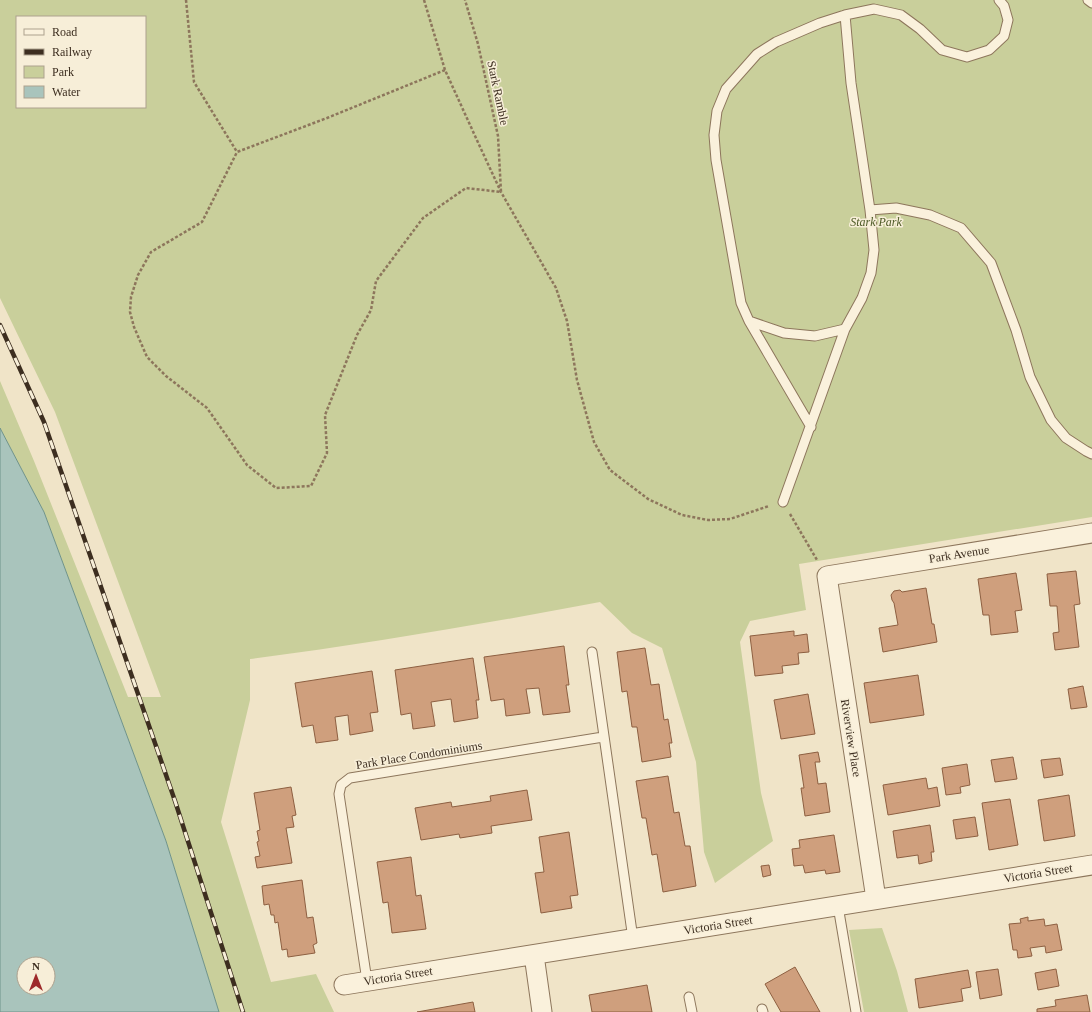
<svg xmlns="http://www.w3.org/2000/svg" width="1092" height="1012" viewBox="0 0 1092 1012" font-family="Georgia,serif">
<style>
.green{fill:#c9cf9b;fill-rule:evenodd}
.water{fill:#a9c4bc;stroke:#6f938a;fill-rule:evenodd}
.building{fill:#cf9f7d;stroke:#8d5f41}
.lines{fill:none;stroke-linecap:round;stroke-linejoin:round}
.lane-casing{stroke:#8d765c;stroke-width:11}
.street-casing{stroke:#8d765c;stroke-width:21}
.path{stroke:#8d765c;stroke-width:2.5;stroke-dasharray:3 2;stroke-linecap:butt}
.lane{stroke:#faf1dc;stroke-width:9}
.street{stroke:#faf1dc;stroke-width:19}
.rail-casing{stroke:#3d2e20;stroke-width:4.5}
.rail{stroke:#f7eed8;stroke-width:3;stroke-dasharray:9;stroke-linecap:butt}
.labels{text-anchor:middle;stroke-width:3;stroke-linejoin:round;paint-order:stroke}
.street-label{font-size:12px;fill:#3d2e20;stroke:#f7eed8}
.park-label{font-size:12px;font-style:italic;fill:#4d5a26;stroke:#f7eed8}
</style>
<rect width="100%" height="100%" fill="#f0e4c8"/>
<!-- green -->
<path class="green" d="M0 0H1092V517L799 564 806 610 750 621 740 642 761 793 773 841 715 883 704 852 696 762 662 648 632 633 600 602C484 624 367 644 250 659V700L221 822 271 982 316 974 334 1012H219L166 841 44 512 0 428V381L34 461 128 697H161L55 412 0 298ZM17 17H145V107H17Z
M882 928 897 971 908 1012H864L849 930Z"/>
<!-- water -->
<path class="water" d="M0 428 44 512 166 841 219 1012H0ZM24 964H48V988H24Z"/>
<!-- building -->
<path class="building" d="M1076 571 1080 604 1074 605 1079 647 1055 650 1053 633 1059 632 1057 606H1050L1047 574Z
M1016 573 1022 610 1015 611 1018 632 991 635 989 615H983L978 579Z
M926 588 932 624H934L937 642 883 652 879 628 898 625 894 603 892 600 891 595 894 591 900 590 902 592Z
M794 631V636L807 634 809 652 798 653 799 664 782 666 783 673 755 676 750 636Z
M564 646 569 685H566L570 712 543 715 539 688 526 689 530 713 506 716 504 699 491 701 484 657Z
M645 648 651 685 659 684 664 720 668 719 672 743H669L671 757 642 762 637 727H632L627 691 622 692 617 652Z
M473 658 479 700H476L478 718 454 722 451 699 431 702 435 726 413 729 411 713 401 715 395 670Z
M372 671 378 712 370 713 373 731 350 735 348 715 335 717 338 740 316 743 313 725 302 727 295 683Z
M918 675 924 715 870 723 864 683Z
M1083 686 1087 707 1071 709 1068 689Z
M808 694 815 734 781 739 774 700Z
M818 752 820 762H815L818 784 826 783 830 812 805 816 801 788H804L799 755Z
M1013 757 1017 779 995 782 991 760Z
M1060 758 1063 775 1044 778 1041 760Z
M967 764 970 785 960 787 961 793 946 795 942 768Z
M668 776 674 813 679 812 685 846H690L696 886 663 892 657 854 652 855 646 818H642L636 781Z
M926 778 928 789 937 787 940 806 888 815 883 785Z
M291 787 296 815 292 816 294 827 286 828 292 863 257 868 255 857 260 856 257 842 259 841 257 831 260 830 254 793Z
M527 790 532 820 491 826 492 833 460 838 459 834 421 840 415 808 451 802 452 807 491 801 490 796Z
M1069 795 1075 836 1044 841 1038 800Z
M1010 799 1018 845 989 850 982 803Z
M975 817 978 836 956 839 953 820Z
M930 825 934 852H931L932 861 919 864 918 855 897 858 893 831Z
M569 832 578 895 570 896 572 908 541 913 535 873 544 872 539 837Z
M834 835 840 872 826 874 825 870 805 873 803 865 794 866 792 849 800 848 799 840Z
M411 857 416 896 421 895 426 929 392 933 388 902 383 903 377 862Z
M769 865 771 875 763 877 761 866Z
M302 880 307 918 313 917 317 943 313 945 315 953 288 957 287 949 282 950 278 922 275 923 274 915H271L269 904 264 905 262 886Z
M1028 917V921L1044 919 1045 926 1057 924 1062 950 1046 953 1045 946 1030 948 1032 956 1018 958 1017 950H1013L1009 924 1021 923 1020 919Z
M795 967 820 1012H781L765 984Z
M998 969 1002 995 980 999 976 972Z
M1056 969 1059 986 1038 990 1035 973Z
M968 970 971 987 961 989 963 1001 919 1008 915 979Z
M647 985 652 1012H592L589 995Z
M1087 995 1090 1012H1037V1009L1056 1006 1055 1000Z
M473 1002 475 1012H417Z"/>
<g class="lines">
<!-- lane casing -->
<g class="lane-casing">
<path id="lane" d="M1088 0 1092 3
M870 210 896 208 930 215 961 228 991 263 1016 330 1030 377 1051 420 1066 438 1086 451 1092 454
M749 321 784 333 815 336 845 329
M811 427 749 321 741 303 716 160 714 135 717 111 726 89 757 54 776 42 820 23 845 15 874 9 901 15 920 29 942 50 967 57 989 50 1004 36 1008 20 1004 6 999 0
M783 502 845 329 862 298 871 273 874 250 870 210 851 83 845 15
M592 652 633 939
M838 906 856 1012
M367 981 339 794 341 785 350 778 603 737
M689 997 692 1012
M762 1009 763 1012"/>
</g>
<!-- street casing -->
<g class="street-casing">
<path id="street" d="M876 899 827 576 1092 533
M534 955 542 1012
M344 985 1092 865"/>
</g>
<!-- path -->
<path class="path" d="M186 0 194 82 237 152
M424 0 445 70 481 149 501 192 556 288 567 321 577 380 594 442 610 470 648 499 682 515 708 520 730 519 769 506
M445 70 327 118 237 152 202 222 151 252 138 275 131 297 130 312 134 327 147 357 166 376 207 408 247 465 276 488 311 486 327 453 325 415 357 335 371 310 376 281 423 218 466 188 501 192 498 136 478 44 465 0
M790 514 817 560"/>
<!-- lane -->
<use href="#lane" class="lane"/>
<!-- street -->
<use href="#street" class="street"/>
<!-- rail casing -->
<g class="rail-casing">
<path id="rail" d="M0 325 44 422 175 801 243 1012"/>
</g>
<!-- rail -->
<use href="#rail" class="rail"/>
</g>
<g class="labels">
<!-- street labels -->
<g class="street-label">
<text transform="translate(498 93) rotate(78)" y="4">Stark Ramble</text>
<text transform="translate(959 554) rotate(-9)" y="4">Park Avenue</text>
<text transform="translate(851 738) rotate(81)" y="4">Riverview Place</text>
<text transform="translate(419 755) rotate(-9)" y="4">Park Place Condominiums</text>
<text transform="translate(1038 873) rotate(-9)" y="4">Victoria Street</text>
<text transform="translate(718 925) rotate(-9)" y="4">Victoria Street</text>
<text transform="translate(398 976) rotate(-9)" y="4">Victoria Street</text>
</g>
<!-- park labels -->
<g class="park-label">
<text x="876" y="226">Stark Park</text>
</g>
</g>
<!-- legend -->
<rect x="16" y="16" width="130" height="92" fill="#f7eed8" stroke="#ada18e"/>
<rect x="24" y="29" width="20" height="6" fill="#faf1dc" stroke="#ada18e"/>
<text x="52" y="36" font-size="12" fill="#3d2e20">Road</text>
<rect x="24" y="49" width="20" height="6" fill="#3d2e20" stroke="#ada18e"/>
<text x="52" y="56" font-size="12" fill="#3d2e20">Railway</text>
<rect x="24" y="66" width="20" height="12" fill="#c9cf9b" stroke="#ada18e"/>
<text x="52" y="76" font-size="12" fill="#3d2e20">Park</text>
<rect x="24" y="86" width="20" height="12" fill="#a9c4bc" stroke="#ada18e"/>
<text x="52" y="96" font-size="12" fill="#3d2e20">Water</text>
<!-- north arrow -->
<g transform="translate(36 976)"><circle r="19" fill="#f7eed8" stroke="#ada18e"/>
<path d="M0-3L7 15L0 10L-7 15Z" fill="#9e2a2b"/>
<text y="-6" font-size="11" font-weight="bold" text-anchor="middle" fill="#3d2e20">N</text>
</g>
</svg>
